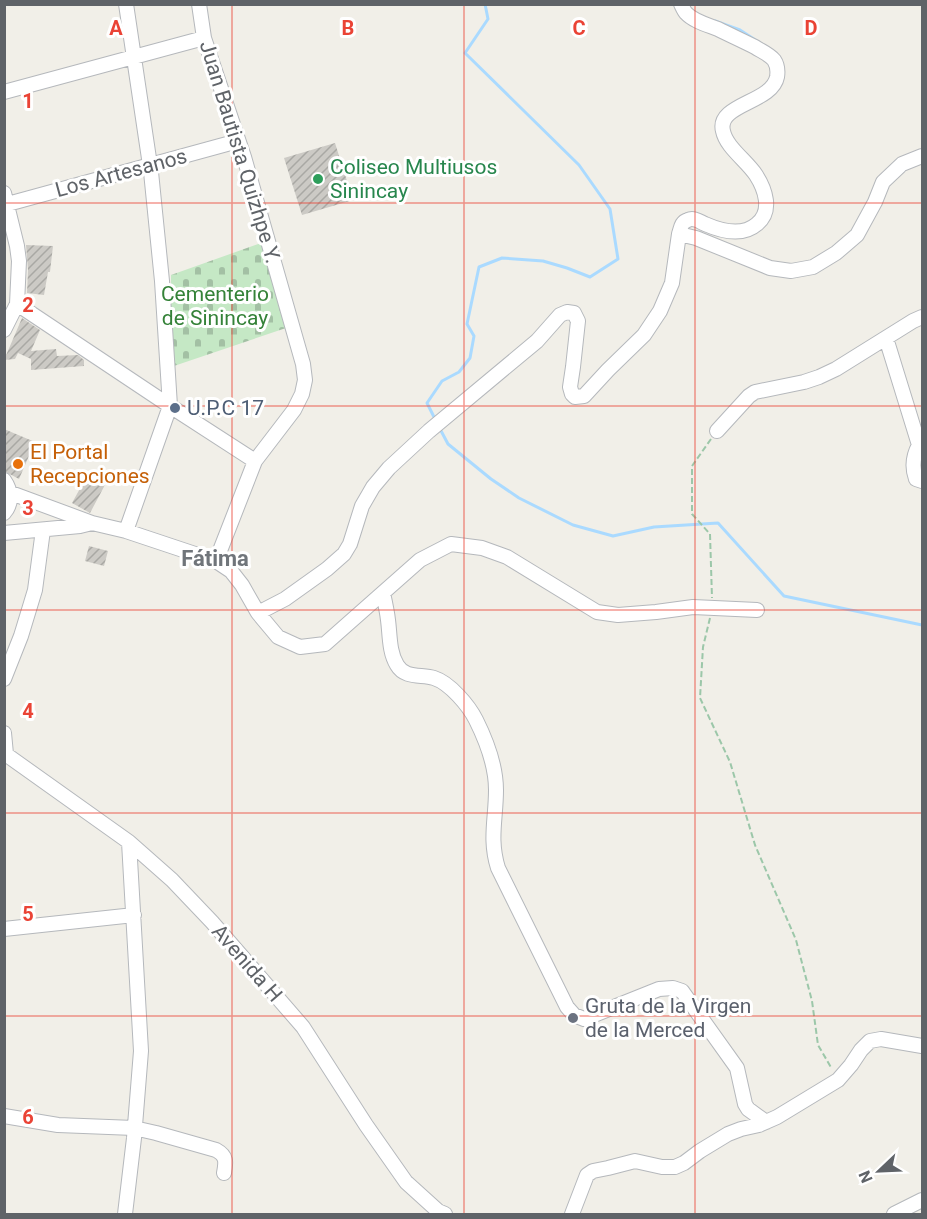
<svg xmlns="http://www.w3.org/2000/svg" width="927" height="1219" viewBox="0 0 927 1219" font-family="Roboto,sans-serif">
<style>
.cemetery{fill:url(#cemetery-stones)}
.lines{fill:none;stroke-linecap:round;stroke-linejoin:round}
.stream{stroke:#aadaff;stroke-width:3}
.building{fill:url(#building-hatch)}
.minor-casing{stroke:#b5b8bc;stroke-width:16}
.path{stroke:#9cc7a9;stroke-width:2;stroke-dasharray:6 3;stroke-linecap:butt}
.minor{stroke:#fff;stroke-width:14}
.grid{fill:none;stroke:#ea4335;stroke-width:1.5;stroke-opacity:0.55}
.leisure-dot{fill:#2e9e5b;stroke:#fff;stroke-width:2}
.service-dot{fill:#5c6f8a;stroke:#fff;stroke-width:2}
.food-dot{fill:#e8710a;stroke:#fff;stroke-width:2}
.worship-dot{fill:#6b7280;stroke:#fff;stroke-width:2}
.labels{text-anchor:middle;stroke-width:6;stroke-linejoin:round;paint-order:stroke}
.street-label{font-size:21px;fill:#5f6368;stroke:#fff}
.leisure-label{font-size:21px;fill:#27864d;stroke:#fff;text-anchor:start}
.park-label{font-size:21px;fill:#348238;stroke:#fff}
.service-label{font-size:21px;fill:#4e5e75;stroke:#fff;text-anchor:start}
.food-label{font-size:21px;fill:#c56008;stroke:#fff;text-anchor:start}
.worship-label{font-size:21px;fill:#5b616d;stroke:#fff;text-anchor:start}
.neighbourhood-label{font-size:22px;font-weight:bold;fill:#70757a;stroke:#fff}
.grid-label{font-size:20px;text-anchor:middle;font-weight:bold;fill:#ea4335;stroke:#fff;stroke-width:6;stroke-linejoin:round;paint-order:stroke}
</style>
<defs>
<pattern id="cemetery-stones" width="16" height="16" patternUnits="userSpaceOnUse" patternTransform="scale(1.5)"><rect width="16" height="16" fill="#c5e8c5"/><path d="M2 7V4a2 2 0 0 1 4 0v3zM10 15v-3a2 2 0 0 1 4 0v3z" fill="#a3c0a4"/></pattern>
<pattern id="building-hatch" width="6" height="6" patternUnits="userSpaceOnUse" patternTransform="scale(1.5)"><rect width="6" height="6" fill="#cccac5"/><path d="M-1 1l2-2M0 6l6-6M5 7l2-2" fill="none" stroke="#a9a8a4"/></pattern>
</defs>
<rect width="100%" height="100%" fill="#f1efe8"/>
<!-- cemetery -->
<path class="cemetery" d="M261 243 289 327 171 367V275Z"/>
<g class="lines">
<!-- stream -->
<path class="stream" d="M715 21 740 30 760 43
M436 421 427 403 442 381 459 372 470 358 474 336 467 324 479 267 502 258 543 261 567 268 590 277 618 259 610 209 579 165 465 53 488 19 485 4
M439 427 448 444 491 479 519 498 573 525 613 536 654 527 718 523 784 596 922 625"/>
</g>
<!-- building -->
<path class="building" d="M335 143 353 200 302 215 284 158Z
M26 245 53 246 50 272H48L44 295 27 293 28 270Z
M22 318 40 330 31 351 56 349 57 356 78 355 84 360V366L31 370V359L18 353 15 359 4 360Z
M4 429 35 442 19 479 4 471Z
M88 474 106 483 90 513 72 503Z
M89 546 108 551 104 566 85 561Z"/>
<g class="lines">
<!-- minor casing -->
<g class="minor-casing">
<path id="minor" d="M126 4 151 172 162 281 170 406 126 531
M199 4 204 38 244 157 303 364 305 380 302 394 294 410 255 461 216 561
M4 92 204 38
M4 193 17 246 19 261 17 304 4 330
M4 205 238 141
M679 234C681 228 681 222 688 220 694 217 700 222 705 224 721 231 742 237 757 224 773 211 765 189 756 175 747 161 726 147 723 131 716 104 772 103 777 77 778 71 778 66 774 60 769 54 761 51 755 47 743 41 730 35 718 29 708 25 693 21 686 13 684 11 682 6 681 4
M17 304 170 406 255 461
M886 338 919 445C913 456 912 468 916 479L922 481
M717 431 749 396 755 392 804 382 819 377 836 369 913 321 922 317
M4 480C11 490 13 503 4 513
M11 493 92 523 126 531 216 561 231 571 242 585 258 613 285 599 327 569 344 554 350 544 362 506 373 487 389 468 429 431 537 341 560 315 567 312 574 313 578 321 573 367 570 387 572 394 575 397 584 396 608 370 644 335 660 311 672 283 679 234 696 238 770 268 791 271 813 267 836 253 857 235 875 202 883 182 902 164 922 156
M4 533 80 526 92 523
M383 593C385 602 387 611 388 620 390 635 389 652 397 665 405 679 422 674 434 678 450 683 469 706 476 720 487 742 496 765 496 790 496 819 489 839 498 868L567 1007 574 1015 584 1019 659 989 673 988 682 991 737 1068 745 1104 748 1109 766 1122
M258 613 278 637 300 647 325 644 420 560 451 544 482 548 507 557 597 612 618 615 656 612 693 607 757 610
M4 679 21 636 35 590 43 530
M4 733 6 754
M4 753 129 842 172 880 212 922 303 1027 366 1125 406 1182 438 1211 445 1214
M4 929 134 915
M4 1116 58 1125 134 1128 156 1133 216 1150C227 1156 226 1162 224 1173
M125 1214 134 1138 141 1051 129 842
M572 1214 587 1175 593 1171 608 1168 635 1161 662 1167H675L684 1163 700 1151 728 1134 741 1129 759 1125 777 1117 838 1080 851 1065 861 1050 870 1041 881 1039 922 1046
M894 1214 922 1200"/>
</g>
<!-- path -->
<path class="path" d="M711 439 692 466V514L710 534 712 598
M710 618 703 647 700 698 730 762 755 845 796 940 812 1001 818 1045 832 1069"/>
<!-- minor -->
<use href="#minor" class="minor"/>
</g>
<!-- grid -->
<path class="grid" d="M232 4V1214M464 4V1214M695 4V1214M4 203H922M4 406H922M4 610H922M4 813H922M4 1016H922"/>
<!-- markers -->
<circle class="leisure-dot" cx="318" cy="179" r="6"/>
<circle class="service-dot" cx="175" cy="408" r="6"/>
<circle class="food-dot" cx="18" cy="464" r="6"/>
<circle class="worship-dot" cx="573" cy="1018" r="6"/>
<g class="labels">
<!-- street labels -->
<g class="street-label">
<text transform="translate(240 152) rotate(73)" y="7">Juan Bautista Quizhpe Y.</text>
<text transform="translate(121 173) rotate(-15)" y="7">Los Artesanos</text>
<text transform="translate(247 963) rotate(49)" y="7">Avenida H</text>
</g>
<!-- leisure labels -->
<g class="leisure-label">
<text x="330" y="174">Coliseo Multiusos<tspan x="330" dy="24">Sinincay</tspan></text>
</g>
<!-- park labels -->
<g class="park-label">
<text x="215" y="301">Cementerio<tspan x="215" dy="24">de Sinincay</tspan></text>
</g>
<!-- service labels -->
<g class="service-label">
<text x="187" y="415">U.P.C 17</text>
</g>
<!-- food labels -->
<g class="food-label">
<text x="30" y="459">El Portal<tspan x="30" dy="24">Recepciones</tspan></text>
</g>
<!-- worship labels -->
<g class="worship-label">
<text x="585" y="1013">Gruta de la Virgen<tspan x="585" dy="24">de la Merced</tspan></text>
</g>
<!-- neighbourhood labels -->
<g class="neighbourhood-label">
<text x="215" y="566">Fátima</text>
</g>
</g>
<g class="grid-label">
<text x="116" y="35">A</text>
<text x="348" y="35">B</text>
<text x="579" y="35">C</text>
<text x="811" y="35">D</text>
<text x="28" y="108">1</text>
<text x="28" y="312">2</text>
<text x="28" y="515">3</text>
<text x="28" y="718">4</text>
<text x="28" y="921">5</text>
<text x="28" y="1124">6</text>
</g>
<!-- border -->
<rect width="927" height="1219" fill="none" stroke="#5f6368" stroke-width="12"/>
<!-- north arrow -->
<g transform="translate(879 1171) rotate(247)" stroke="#ffffff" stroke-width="4.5" paint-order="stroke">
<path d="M0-4.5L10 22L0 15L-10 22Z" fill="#5f6368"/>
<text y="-9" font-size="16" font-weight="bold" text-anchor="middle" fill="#5f6368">N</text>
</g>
</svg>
